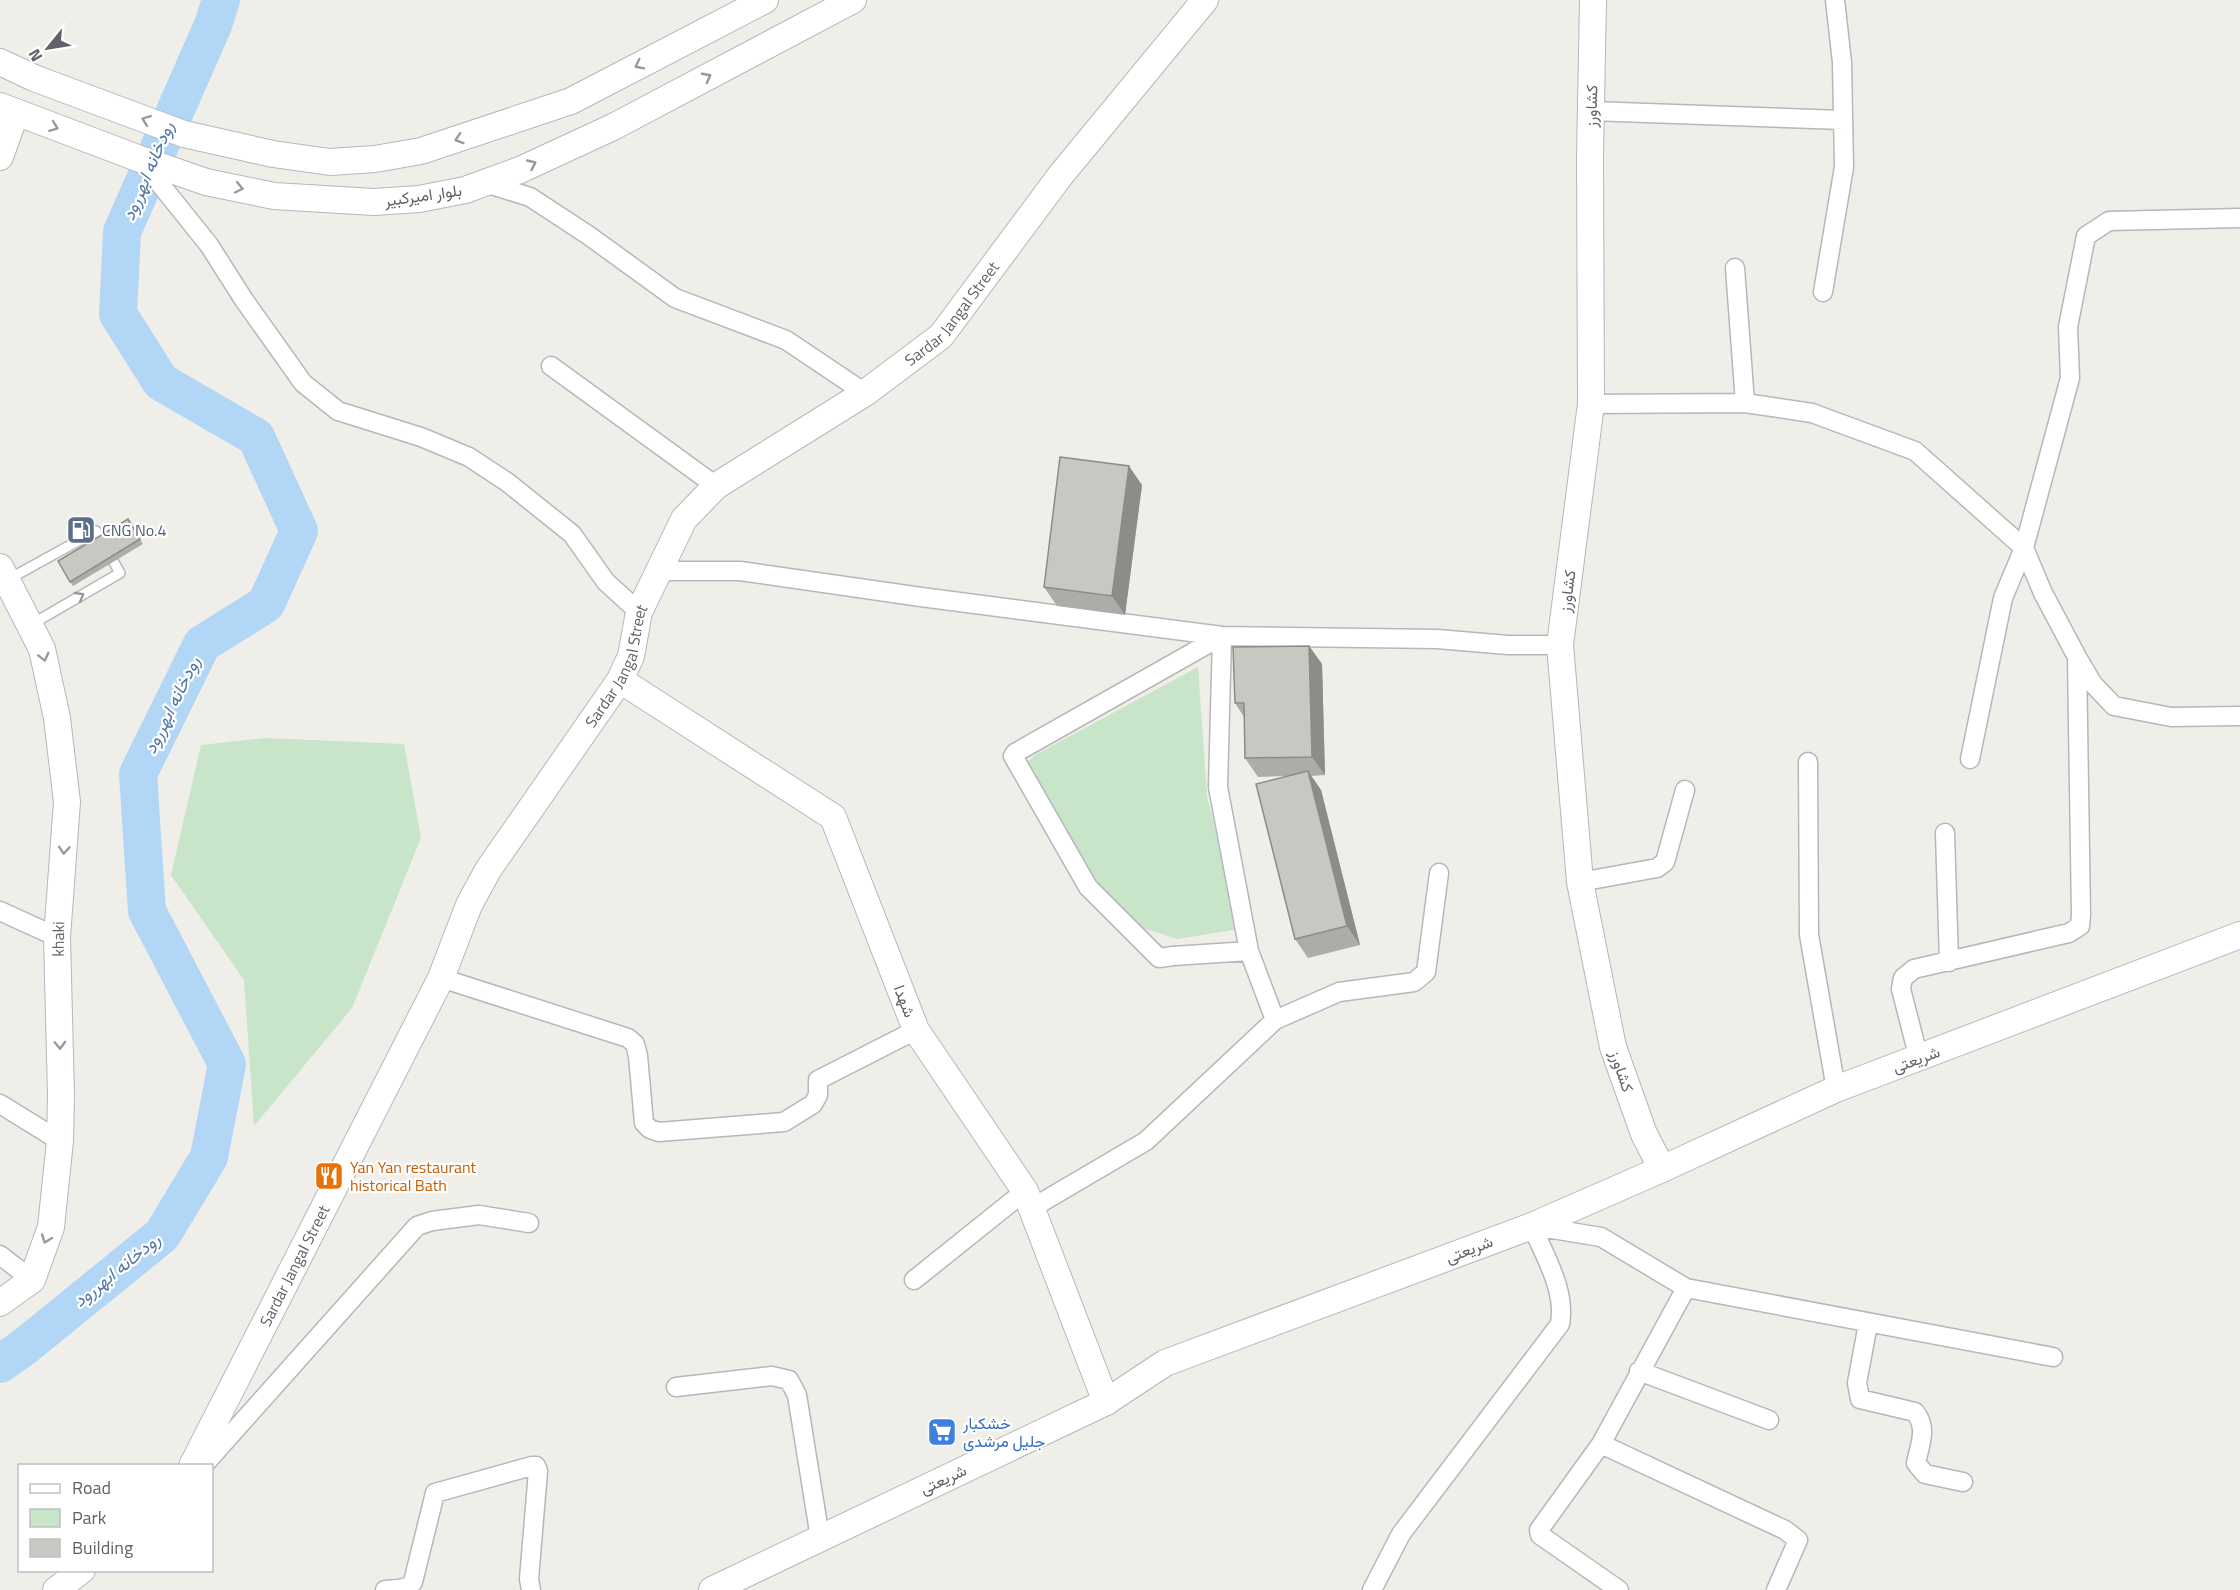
<svg xmlns="http://www.w3.org/2000/svg" width="2240" height="1590" viewBox="0 0 2240 1590" font-family="'Titillium Web',Vazirmatn,sans-serif">
<style>
.green{fill:#c8e4c9}
.lines{fill:none;stroke-linecap:round;stroke-linejoin:round}
.river{stroke:#b2d6f6;stroke-width:38}
.lane-casing{stroke:#b5b7bb;stroke-width:12}
.street-casing{stroke:#b5b7bb;stroke-width:21}
.secondary-casing{stroke:#b4b7bb;stroke-width:28}
.lane{stroke:#fff;stroke-width:9}
.street{stroke:#fff;stroke-width:18}
.secondary{stroke:#fff;stroke-width:26}
.wall{fill:#acaca8}
.shaded-wall{fill:#8c8c88}
.building{fill:#c8c8c3;stroke:#8c8c88;stroke-width:1.5}
.oneway{stroke:#98999c}
.labels{text-anchor:middle;stroke-width:4.5;stroke-linejoin:round;paint-order:stroke}
.street-label{font-size:16px;fill:#606267;stroke:#fff}
.service-label{font-size:16px;fill:#4e5e75;stroke:#fff;text-anchor:start}
.food-label{font-size:16px;fill:#c56008;stroke:#fff;text-anchor:start}
.shop-label{font-size:16px;fill:#366cbe;stroke:#fff;text-anchor:start}
.water-label{font-size:18px;font-style:italic;fill:#5077a6;stroke:#fff}
</style>
<rect width="100%" height="100%" fill="#f0eee8"/>
<!-- green -->
<path class="green" d="M1198 667 1207 796 1240 929 1177 939 1143 928 1109 900 1080 867 1025 764 1035 755Z
M265 738 404 744 421 838 352 1008 254 1126 244 980 171 875 201 745Z"/>
<g class="lines">
<!-- river -->
<path class="river" d="M0 1364 24 1347 162 1235 209 1157 227 1064 147 911 138 774 202 644 266 604 299 531 256 437 161 382 118 314 122 232 213 25 221 0"/>
<!-- lane casing -->
<g class="lane-casing">
<path id="lane" d="M9 579 96 531 120 573 32 624"/>
</g>
<!-- street casing -->
<g class="street-casing">
<path id="street" d="M1591 111 1843 120
M140 159 209 245 244 300 303 383 338 411 421 437 469 457 507 482 572 534 606 582 639 612
M485 183 530 197 588 235 675 298 786 340 865 393
M1735 268 1745 403
M1823 292 1844 167 1842 62 1835 0
M551 366 716 486
M1591 404 1745 403 1812 413 1915 451 2024 548 2043 593 2077 657 2093 684 2114 706 2171 717 2240 716
M660 571H740L921 597 1222 636 1437 639 1508 645H1560
M1222 636 1015 753 1013 756 1088 887 1159 958 1173 956 1249 951
M1222 636 1218 787 1249 951 1275 1020
M1970 759 2003 598 2024 548 2070 378 2068 327 2086 236 2109 221 2240 218
M1808 762 1809 935 1836 1089
M1945 833 1949 962
M1580 882 1657 868 1665 862 1685 790
M0 911 57 937
M441 978 628 1038 635 1044 638 1056 644 1123 650 1129 659 1132 784 1122 813 1104 818 1095V1080L916 1030
M1919 1059 1901 989 1903 978 1914 969 2069 933 2080 926 2081 915 2077 659
M0 1104 60 1141
M1032 1208 1146 1141 1275 1020 1339 992 1414 982 1426 972 1439 873
M1534 1226 1601 1237 1686 1288 2053 1357
M0 1255 32 1280
M914 1280 1025 1191
M1868 1324 1857 1383 1860 1399 1915 1412C1928 1428 1920 1444 1916 1463L1925 1474 1963 1482
M1639 1371 1769 1420
M676 1387 772 1376 789 1380 797 1395 820 1538
M1601 1444 1785 1530 1798 1540 1776 1590
M203 1466 417 1226 432 1221 479 1215 529 1223
M385 1590C395 1589 408 1590 413 1582L435 1493 532 1466H536L538 1471 529 1579 531 1590
M1372 1590 1401 1534 1560 1324C1566 1290 1545 1257 1532 1226
M1619 1590 1540 1535 1539 1530 1601 1444 1686 1288"/>
</g>
<!-- secondary casing -->
<g class="secondary-casing">
<g id="secondary">
<path d="M1593 0 1590 157 1591 404 1560 645 1580 882 1613 1047 1644 1134 1662 1169"/>
<path d="M0 62 34 78 184 134 273 154 330 162 375 159 421 151 571 101 765 0"/>
<path d="M0 106 140 159 206 182 274 196 374 202 419 199 465 190 520 170 613 127 853 0"/>
<path d="M0 157 16 112"/>
<path d="M0 567 42 649 57 718 67 802 57 937 61 1095 60 1141 51 1227 32 1280 0 1303"/>
<path d="M620 680 833 817 916 1030 1025 1191 1106 1402"/>
<path id="s1" d="M192 1466 441 978 469 905 488 870 620 680 631 656 639 612 684 519 716 486 865 393 941 336 1060 176 1205 0"/>
<path d="M56 1590 82 1570"/>
<path d="M712 1590 1106 1402 1165 1363 1532 1226 1662 1169 1836 1089 2240 935"/>
</g>
</g>
<!-- lane -->
<use href="#lane" class="lane"/>
<!-- street -->
<use href="#street" class="street"/>
<!-- secondary -->
<use href="#secondary" class="secondary"/>
</g>
<!-- wall -->
<path class="wall" d="M1142 485 1125 615 1057 606 1044 587Z
M131 524 143 544 73 586 70 582Z
M1309 646 1322 664 1325 775 1311 776 1321 790 1360 945 1308 958 1295 939 1288 776 1258 777 1245 758 1244 717 1235 703Z"/>
<!-- shaded-wall -->
<path class="shaded-wall" d="M1129 466 1142 485 1125 615 1112 596Z
M1309 646 1322 664 1325 775 1312 757Z
M1308 771 1321 790 1360 945 1347 926Z"/>
<!-- building -->
<path class="building" d="M1060 457 1129 466 1112 596 1044 587Z
M128 519 140 539 70 582 58 561Z
M1309 646 1312 757 1245 758 1244 703H1235L1233 647Z
M1308 771 1347 926 1295 939 1256 784Z"/>
<!-- one-way arrows -->
<defs><path id="oneway-chevron" d="M-2-3.5L2.5 0L-2 3.5" fill="none" stroke-width="1.6" stroke-linecap="round" stroke-linejoin="round" transform="scale(1.5)"/></defs>
<g class="oneway">
<use href="#oneway-chevron" transform="translate(639 65) rotate(153)"/>
<use href="#oneway-chevron" transform="translate(707 77) rotate(-28)"/>
<use href="#oneway-chevron" transform="translate(146 120) rotate(-160)"/>
<use href="#oneway-chevron" transform="translate(54 127) rotate(21)"/>
<use href="#oneway-chevron" transform="translate(459 139) rotate(162)"/>
<use href="#oneway-chevron" transform="translate(532 164) rotate(-25)"/>
<use href="#oneway-chevron" transform="translate(239 188) rotate(12)"/>
<use href="#oneway-chevron" transform="translate(80 596) rotate(-30)"/>
<use href="#oneway-chevron" transform="translate(44 657) rotate(76)"/>
<use href="#oneway-chevron" transform="translate(64 850) rotate(94)"/>
<use href="#oneway-chevron" transform="translate(60 1045) rotate(88)"/>
<use href="#oneway-chevron" transform="translate(46 1239) rotate(110)"/>
</g>
<!-- icons -->
<defs>
<g id="fuel-square" transform="scale(1.5)"><rect x="-9" y="-9" width="18" height="18" rx="4" fill="#5c6f8a" stroke="#fff"/><path d="M-5.5-6h7V0h2V4h1.3V-2.5L3-4.5l.8-.8L6-3V5H2.5V1h-1V6h-7ZM-4.2-4.7v3.2H.2V-4.7Z" fill="#fff"/></g>
<g id="restaurant-square" transform="scale(1.5)"><rect x="-9" y="-9" width="18" height="18" rx="4" fill="#e8710a" stroke="#fff"/><path d="M-5-6h1v4h1v-4h1v4h1v-4h1v5L-1.5 .5V6h-2V.5L-5-1ZM5-6V6H3V1.5H1.5Q1.5-4 5-6Z" fill="#fff"/></g>
<g id="supermarket-square" transform="scale(1.5)"><rect x="-9" y="-9" width="18" height="18" rx="4" fill="#3f7fe0" stroke="#fff"/><path d="M-6-5.5h2.5l.6 2H6L4.5 2H-2.5L-4.4-4H-6ZM-1.5 3.2a1.3 1.3 0 1 0 .1 0ZM3 3.2a1.3 1.3 0 1 0 .1 0Z" fill="#fff"/></g>
</defs>
<g fill-rule="evenodd">
<use href="#fuel-square" x="81" y="530"/>
<use href="#restaurant-square" x="329" y="1176"/>
<use href="#supermarket-square" x="942" y="1432"/>
</g>
<g class="labels">
<!-- street labels -->
<g class="street-label">
<text transform="translate(1591 106) rotate(-89)" y="6">کشاورز</text>
<text transform="translate(423 195) rotate(-8)" y="6">بلوار امیرکبیر</text>
<text dy="6" stroke="none"><textPath href="#s1" startOffset="1412">Sardar Jangal Street</textPath></text>
<text transform="translate(1567 591) rotate(-83)" y="6">کشاورز</text>
<text dy="6" stroke="none"><textPath href="#s1" startOffset="909">Sardar Jangal Street</textPath></text>
<text transform="translate(58 939) rotate(-89)" y="6">khaki</text>
<text transform="translate(905 1001) rotate(69)" y="6">شهدا</text>
<text transform="translate(1916 1059) rotate(-20)" y="6">شریعتی</text>
<text transform="translate(1622 1071) rotate(71)" y="6">کشاورز</text>
<text transform="translate(1469 1249) rotate(-21)" y="6">شریعتی</text>
<text dy="6" stroke="none"><textPath href="#s1" startOffset="225">Sardar Jangal Street</textPath></text>
<text transform="translate(943 1479) rotate(-25)" y="6">شریعتی</text>
</g>
<!-- service labels -->
<g class="service-label">
<text x="102" y="536">CNG No.4</text>
</g>
<!-- food labels -->
<g class="food-label">
<text x="350" y="1173">Yan Yan restaurant<tspan x="350" dy="18">historical Bath</tspan></text>
</g>
<!-- shop labels -->
<g class="shop-label">
<text x="963" y="1429">خشکبار<tspan x="963" dy="18">جلیل مرشدی</tspan></text>
</g>
<!-- water labels -->
<g class="water-label">
<text transform="translate(148 171) rotate(-67)" y="6">رودخانه ابهررود</text>
<text transform="translate(172 705) rotate(-64)" y="6">رودخانه ابهررود</text>
<text transform="translate(117 1270) rotate(-39)" y="6">رودخانه ابهررود</text>
</g>
</g>
<!-- legend -->
<rect x="18" y="1464" width="195" height="108" fill="#ffffff" stroke="#bfc0c2" stroke-width="1.5"/>
<rect x="30" y="1484" width="30" height="9" fill="#ffffff" stroke="#bfc0c2" stroke-width="1.5"/>
<text x="72" y="1494" font-size="18" fill="#606267">Road</text>
<rect x="30" y="1509" width="30" height="18" fill="#c8e4c9" stroke="#bfc0c2" stroke-width="1.5"/>
<text x="72" y="1524" font-size="18" fill="#606267">Park</text>
<rect x="30" y="1539" width="30" height="18" fill="#c8c8c3" stroke="#bfc0c2" stroke-width="1.5"/>
<text x="72" y="1554" font-size="18" fill="#606267">Building</text>
<!-- north arrow -->
<g transform="translate(48 48) rotate(240)" stroke="#ffffff" stroke-width="4.5" paint-order="stroke">
<path d="M0-4.5L10 22L0 15L-10 22Z" fill="#606267"/>
<text y="-9" font-size="16" font-weight="bold" text-anchor="middle" fill="#606267">N</text>
</g>
</svg>
